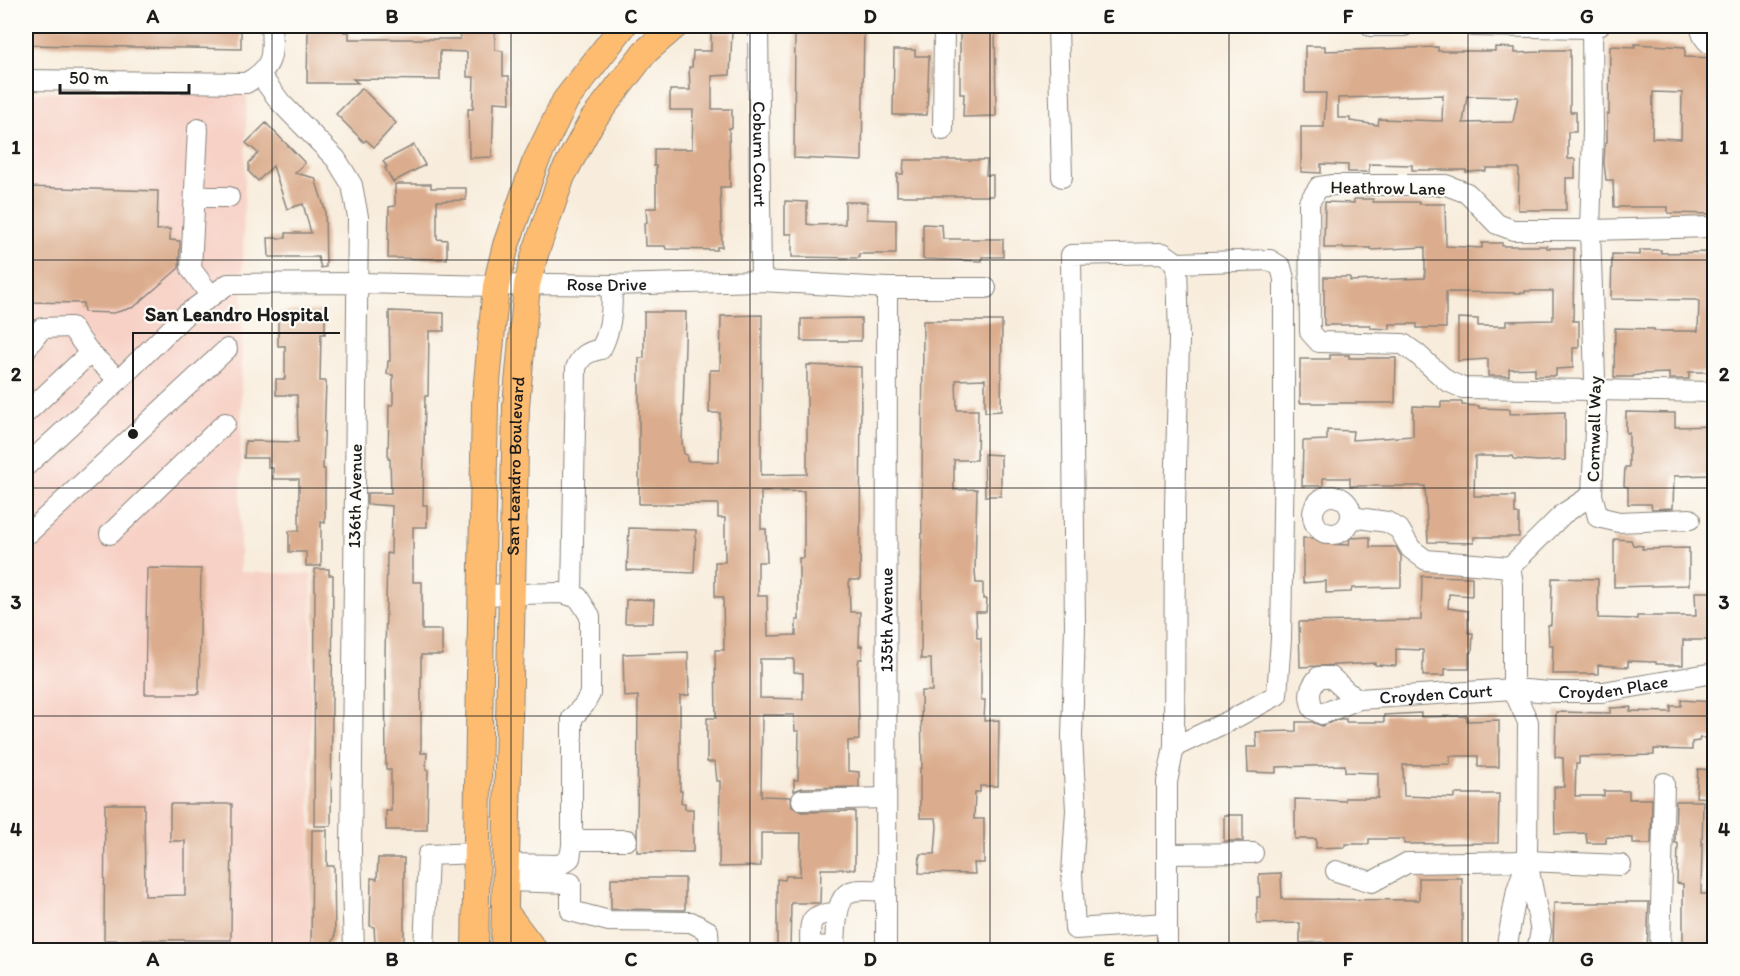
<svg xmlns="http://www.w3.org/2000/svg" width="1740" height="976" viewBox="0 0 1740 976" font-family="Itim,sans-serif">
<style>
.built{fill:#f7d1c6}
.building{fill:#dbad8e;fill-rule:evenodd}
.lines{fill:none;stroke-linecap:round;stroke-linejoin:round}
.minor-casing{stroke:#8a847c;stroke-width:22}
.major-casing{stroke:#8a847c;stroke-width:28}
.minor{stroke:#fff;stroke-width:20}
.major{stroke:#febc70;stroke-width:26}
.grid{fill:none;stroke:#1c1c1c;stroke-width:1.5;stroke-opacity:0.55}
.labels{text-anchor:middle;stroke-width:4.5;stroke-linejoin:round;paint-order:stroke}
.street-label{font-size:18px;fill:#1c1c1c;stroke:#fdfcf7}
.leader{fill:none;stroke:#1c1c1c;stroke-width:2}
.callout-dot{fill:#1c1c1c;stroke:#fdfcf7;stroke-width:2}
.callout-label{font-size:20px;text-anchor:middle;font-weight:bold;fill:#1c1c1c;stroke:#fdfcf7;stroke-width:4.5;stroke-linejoin:round;paint-order:stroke}
.neatline{fill:none;stroke:#1c1c1c;stroke-width:2}
.grid-label{font-size:20px;text-anchor:middle;font-weight:bold;fill:#1c1c1c}
</style>
<rect width="100%" height="100%" fill="#fdfcf7"/>
<filter id="ink" filterUnits="userSpaceOnUse"><feTurbulence type="fractalNoise" baseFrequency=".0167" numOctaves="2"/><feDisplacementMap in="SourceGraphic" scale="12" xChannelSelector="R" yChannelSelector="G"/><feConvolveMatrix kernelMatrix="1 2 1 2 8 2 1 2 1" color-interpolation-filters="sRGB"/></filter>
<filter id="wash" filterUnits="userSpaceOnUse"><feTurbulence type="fractalNoise" baseFrequency=".008" numOctaves="4" result="noise"/><feDisplacementMap in="SourceGraphic" scale="24" xChannelSelector="R" yChannelSelector="G"/><feGaussianBlur stdDeviation="1.35" result="paint"/><feColorMatrix in="noise" values="0 0 0 0 0 0 0 0 0 0 0 0 0 0 0 0 0 1.4 0 .05"/><feComposite in="paint" operator="in"/></filter>
<g filter="url(#wash)">
<rect width="100%" height="100%" fill="#f8eddd"/>
<!-- built -->
<path class="built" d="M26 92 247 94 242 296 240 572 312 574 310 950 26 947Z"/>
<g id="blocks">
<!-- building -->
<path class="building" d="M26 26H241V49L26 45Z
M308 26H344V32H349V39H460L461 26H495V50L503 51V76H509L510 103 494 102 492 157 469 158 468 109H473L474 77H467V52L440 51V80L353 79 358 83H307Z
M795 26H864L862 161 794 158Z
M960 26H995L996 116 963 117 964 94H960Z
M732 32 730 75 712 76V109H732V128H729L730 187H720L722 247H717V250L666 249 665 246H645L644 223H647L646 208H656V166H654V149H692L693 110H670V90H690L689 67H692L693 51H711V33Z
M1635 44 1685 47V57L1714 58V214L1668 213V207H1614L1613 180H1606L1604 163 1605 143H1607V114H1609L1610 46 1635 47ZM1653 92 1682 93 1681 139 1652 138Z
M1305 46H1325V51L1438 47V51H1495V47L1515 48V53L1541 52V50H1570V112H1576V132H1568V159H1575V178H1566V210H1518L1519 168H1486V171L1466 172V170H1412V165L1369 164V172H1348V165L1321 164V173L1301 172V127H1324L1326 93H1305ZM1443 95 1442 121 1379 119 1378 125 1350 121V118H1338V98ZM1467 96 1518 97 1513 122 1463 123Z
M894 50H915V56H929L927 115H893Z
M362 88 396 123 374 147 366 140 364 142 336 114Z
M266 123 305 163 295 173 315 178 325 210 326 267 321 268 318 257H269L268 238H286V233H311L303 204 287 209 273 166 258 181 249 172V163L258 153 246 143Z
M414 145 425 165 393 182 385 168 387 167 383 161Z
M904 160H987L986 175H993V196H897V174H903Z
M395 184H431V188H466V200L437 201V239L447 240V259L388 258 389 207 395 206Z
M26 187 158 191 157 230 170 229V240L180 241 179 268 134 307 114 313 84 312 83 303 26 302Z
M1354 199H1373V202H1419V204H1445L1446 246 1482 248V243H1502V246H1547V248H1574L1573 321H1579V348H1573V368L1556 369V376H1535V368L1509 369V376H1488V359L1458 361V318L1478 319V326H1506V321L1553 320V291H1525V293L1446 292V328H1417V324H1390V329L1370 328V325H1324V277H1350V281L1425 278V247L1371 250V248H1324L1325 202 1354 203Z
M785 201 807 202V224L814 225 845 224V202H867V219L896 220V254H859V258L792 257V234H785Z
M923 224 942 225 943 239H1003V257H982V261L923 259Z
M1640 250H1661V253L1714 252V372H1689V379H1669V373L1642 374 1633 376V377H1614L1615 328 1654 329V331H1698L1699 301 1696 300 1611 299 1612 254 1640 255Z
M295 311H325V334H321L320 381H326L323 469H325V523L321 522V566H306V552H289V531H299V479H273V468H268V458H244L245 441 298 442 297 395H276V379H285V346H278V313Z
M389 311 444 313V331H429L428 396H425L423 505H427V527H413V582H422V630H442V655H421V753H427L426 770H428L427 830H386V811H391V770L386 769 385 657 387 553 391 554 392 506 367 504V493H391L390 459H388L389 405H393V375L387 374 388 361H390Z
M644 312H686L682 443 684 454 687 455V461L719 462 720 413H709L710 370H720L721 316 762 315 761 475 807 474V365L861 367 860 580H849L850 612H860L859 646 862 645V659H859L858 665 859 740 848 741V771L859 772V787L802 788 794 791V780H798L799 731H795L794 715H762L761 796 791 797 792 807 802 812 855 811V869H821L820 903H791L790 951H777V879L785 880 786 876H800L801 833H761V866L719 867 720 781H717L715 762H707V718H716L715 650H724L723 597H715V562H725V518H718V504H639V358H644ZM804 491V558H799V620H796V635L768 636 767 596H758V562H767L766 529H761V492ZM760 659H794V672L803 673V699L760 698Z
M861 318V341H801V319Z
M923 321H1002L1001 411 985 412V379L956 380 957 410H978L977 460H954V490L977 489 975 570 976 583H983V599H987L986 612H976L977 638H981V700H985L984 721 999 720 998 786H980V792H975L974 819H984V863H974L975 874 919 873 920 854H935L937 826 936 818H920V768H922L921 691H932L931 659H921Z
M1330 355H1349V358H1396L1395 403H1300V359H1330Z
M1441 402H1462V405L1479 406V408L1510 409V414L1565 412V460L1538 461 1514 459 1513 456H1475L1474 496H1515V514H1519V537H1474V543L1428 542 1425 486H1350V478H1323V486H1302L1303 441 1327 440V430L1353 431 1352 440 1413 436V406L1441 407Z
M1626 412 1675 413V427L1714 426V475L1674 476 1673 508 1652 509 1651 504H1628V487L1624 486 1625 467H1629V433H1626Z
M984 454 1001 455V496H985Z
M629 528 696 530 694 573 627 570Z
M1370 537V547H1396L1401 556V587L1352 588 1351 592 1326 593V581L1303 583V538H1323V544L1349 545 1350 538Z
M1614 539 1631 540 1633 545 1643 546 1642 549 1689 548V585L1614 587Z
M147 568 201 569 199 694H145Z
M315 569H329V575H333L331 826H314Z
M1422 576 1472 577V596L1449 594 1448 608 1468 611V633H1473L1472 652 1469 653V669H1445V676H1423V650L1396 649V666L1375 665V663L1300 667 1299 622 1421 620Z
M1552 578 1598 579V618L1637 619V616H1696L1695 592H1714V640H1683V665H1665L1664 664H1656V662L1628 661V667L1598 665V674H1552L1553 645H1549L1548 625H1551Z
M636 599 654 600 653 623H625L626 600Z
M688 652 689 695 680 696V791H682L681 803H685V809H693V852H637L638 696 624 697 623 654Z
M1681 700 1714 702V738H1700L1699 741 1692 742V750L1654 749V755L1579 757V764H1576L1575 796H1604V791H1629V799H1652L1651 844H1633V838L1606 837V843H1587L1586 833 1555 834 1554 787H1564L1563 758 1555 757 1556 712 1610 713V708L1631 707 1630 711 1671 712V706H1681Z
M1421 713V717L1467 716V721L1499 720V767H1478V756H1450V764L1403 765 1404 796 1455 798V794H1499L1498 843 1404 844V839H1369V844H1345V847L1316 848V839H1295V799L1345 801V798H1378V773L1345 772V765L1276 767V773L1248 772 1247 747H1257L1256 732 1296 731V722H1312L1322 726 1340 719H1346V722H1384V715Z
M1698 769 1714 770V798L1696 797Z
M1676 801H1703L1701 894H1714V951H1683V884L1677 883 1678 843H1675Z
M105 804H144L145 896 185 895V841H170V804H232L231 940H104Z
M1224 815H1243V841H1224Z
M312 830H327V866H334L335 937 332 943 323 951H311Z
M378 858H404V951H382L375 943 374 927 370 926 371 878 377 879Z
M1281 873 1282 899 1419 900V878H1462V951H1412V948L1322 951V942L1300 943V923L1257 924V897H1260L1259 874Z
M611 878H685V910L611 909Z
M1600 902H1649L1647 951 1553 948 1554 903H1600Z"/>
</g>
</g>
<g filter="url(#ink)">
<use href="#blocks" fill-opacity="0" stroke="#8a847c" stroke-width="1.5"/>
<g class="lines">
<!-- minor casing -->
<g class="minor-casing">
<g id="minor">
<path id="s1" d="M758 26 761 281"/>
<path d="M1058 26 1062 177"/>
<path d="M1371 26H1404"/>
<path d="M1473 26 1591 28 1599 26"/>
<path d="M1592 26 1593 130 1590 230 1596 408 1592 495 1598 517 1619 522 1690 519"/>
<path d="M1701 26C1701 35 1706 42 1714 46"/>
<path d="M260 75 281 103 336 159 352 185 358 217 351 851 354 950"/>
<path d="M26 80 246 83C274 68 273 55 271 26"/>
<path d="M198 129 191 269 211 296"/>
<path d="M943 130 944 26"/>
<path d="M195 197H229"/>
<path d="M1714 227 1590 230H1513L1497 224 1467 193 1446 185H1333L1319 187 1309 202 1310 332 1319 342 1403 344 1417 354 1447 381 1463 388 1714 392"/>
<path d="M26 349 42 328 71 327 90 353 26 413"/>
<path id="s2" d="M90 353 119 380 185 315 228 284 357 283 496 286 550 284 611 285 761 281 887 288H986"/>
<path d="M26 466 119 380"/>
<circle cx="1332" cy="515" r="19"/>
<path d="M1351 517 1387 522 1399 529 1411 549 1426 560 1510 567"/>
<path d="M29 533 227 349"/>
<path d="M110 534 225 423"/>
<path d="M481 595 560 593 578 597 590 616V694L584 705 572 718V846L570 858 560 865 506 864"/>
<path d="M572 596 576 368C581 355 588 352 601 349 611 330 613 306 611 285"/>
<path id="s3" d="M1359 699 1348 693 1331 677H1319C1309 688 1308 695 1313 709L1322 714 1359 699 1513 689 1550 692H1603L1714 673"/>
<path d="M1174 747 1231 720 1277 695 1281 639 1284 451V279L1281 267 1270 260 1177 263"/>
<path d="M802 800 886 798"/>
<path d="M572 840H627"/>
<path d="M1167 854 1253 853"/>
<path d="M1336 871 1372 882 1407 863 1527 861 1621 865"/>
<path d="M506 881 571 883V911L609 921 691 922 708 931 709 950"/>
<path d="M1166 923 1075 929 1072 874 1076 810 1072 737 1075 626 1071 255 1163 253 1177 263 1179 340 1175 507 1174 747 1167 782V950"/>
<path d="M810 946 835 947C836 933 834 895 853 891 863 889 876 891 886 890"/>
<path d="M424 950 428 855 476 853"/>
<path d="M810 950C811 924 805 914 836 913"/>
<path id="s4" d="M886 950 887 288"/>
<path d="M1506 950 1517 890 1527 861"/>
<path d="M1537 950 1541 931 1527 861 1528 722 1513 689V584L1510 567 1563 514 1592 495"/>
<path d="M1660 950 1664 783"/>
</g>
</g>
<!-- major casing -->
<g class="major-casing">
<g id="major">
<path d="M505 912 534 950"/>
<path d="M475 950 485 404 496 286 506 245 535 163 565 101 623 26"/>
<path id="s5" d="M504 950 516 406 527 285 535 254 562 176 592 121 645 52 675 26"/>
</g>
</g>
<!-- minor -->
<use href="#minor" class="minor"/>
<!-- major -->
<use href="#major" class="major"/>
</g>
</g>
<!-- grid -->
<path class="grid" d="M272 26V950M511 26V950M750 26V950M990 26V950M1229 26V950M1468 26V950M26 260H1714M26 488H1714M26 716H1714"/>
<g class="labels">
<!-- street labels -->
<g class="street-label">
<text dy="6" stroke="none"><textPath href="#s1" startOffset="128">Coburn Court</textPath></text>
<text transform="translate(1388 188) rotate(1)" y="6">Heathrow Lane</text>
<text dy="6" stroke="none"><textPath href="#s2" startOffset="564">Rose Drive</textPath></text>
<text transform="translate(1594 429) rotate(-89)" y="6">Cornwall Way</text>
<text dy="6" stroke="none"><textPath href="#s5" startOffset="484">San Leandro Boulevard</textPath></text>
<text transform="translate(355 496) rotate(-89)" y="6">136th Avenue</text>
<text dy="6" stroke="none"><textPath href="#s4" startOffset="330">135th Avenue</textPath></text>
<text dy="6" stroke="none"><textPath href="#s3" startOffset="388">Croyden Place</textPath></text>
<text dy="6" stroke="none"><textPath href="#s3" startOffset="210">Croyden Court</textPath></text>
</g>
</g>
<!-- callouts -->
<path class="leader" d="M133 434L133 333H340"/>
<circle class="callout-dot" cx="133" cy="434" r="6"/>
<g class="callout-label">
<text x="237" y="321">San Leandro Hospital</text>
</g>
<!-- margin -->
<rect width="1740" height="976" fill="none" stroke="#fdfcf7" stroke-width="66"/>
<!-- scale -->
<path d="M60 84v9h129v-9" fill="none" stroke="#1c1c1c" stroke-width="3"/>
<text x="69" y="84" font-size="18" fill="#1c1c1c" stroke="#fdfcf7" stroke-width="4.5" paint-order="stroke">50 m</text>
<rect x="33" y="33" width="1674" height="910" class="neatline"/>
<g class="grid-label">
<text x="153" y="23">A</text>
<text x="392" y="23">B</text>
<text x="631" y="23">C</text>
<text x="870" y="23">D</text>
<text x="1109" y="23">E</text>
<text x="1348" y="23">F</text>
<text x="1587" y="23">G</text>
<text x="16" y="154">1</text>
<text x="1724" y="154">1</text>
<text x="16" y="381">2</text>
<text x="1724" y="381">2</text>
<text x="16" y="609">3</text>
<text x="1724" y="609">3</text>
<text x="16" y="836">4</text>
<text x="1724" y="836">4</text>
<text x="153" y="966">A</text>
<text x="392" y="966">B</text>
<text x="631" y="966">C</text>
<text x="870" y="966">D</text>
<text x="1109" y="966">E</text>
<text x="1348" y="966">F</text>
<text x="1587" y="966">G</text>
</g>
</svg>
